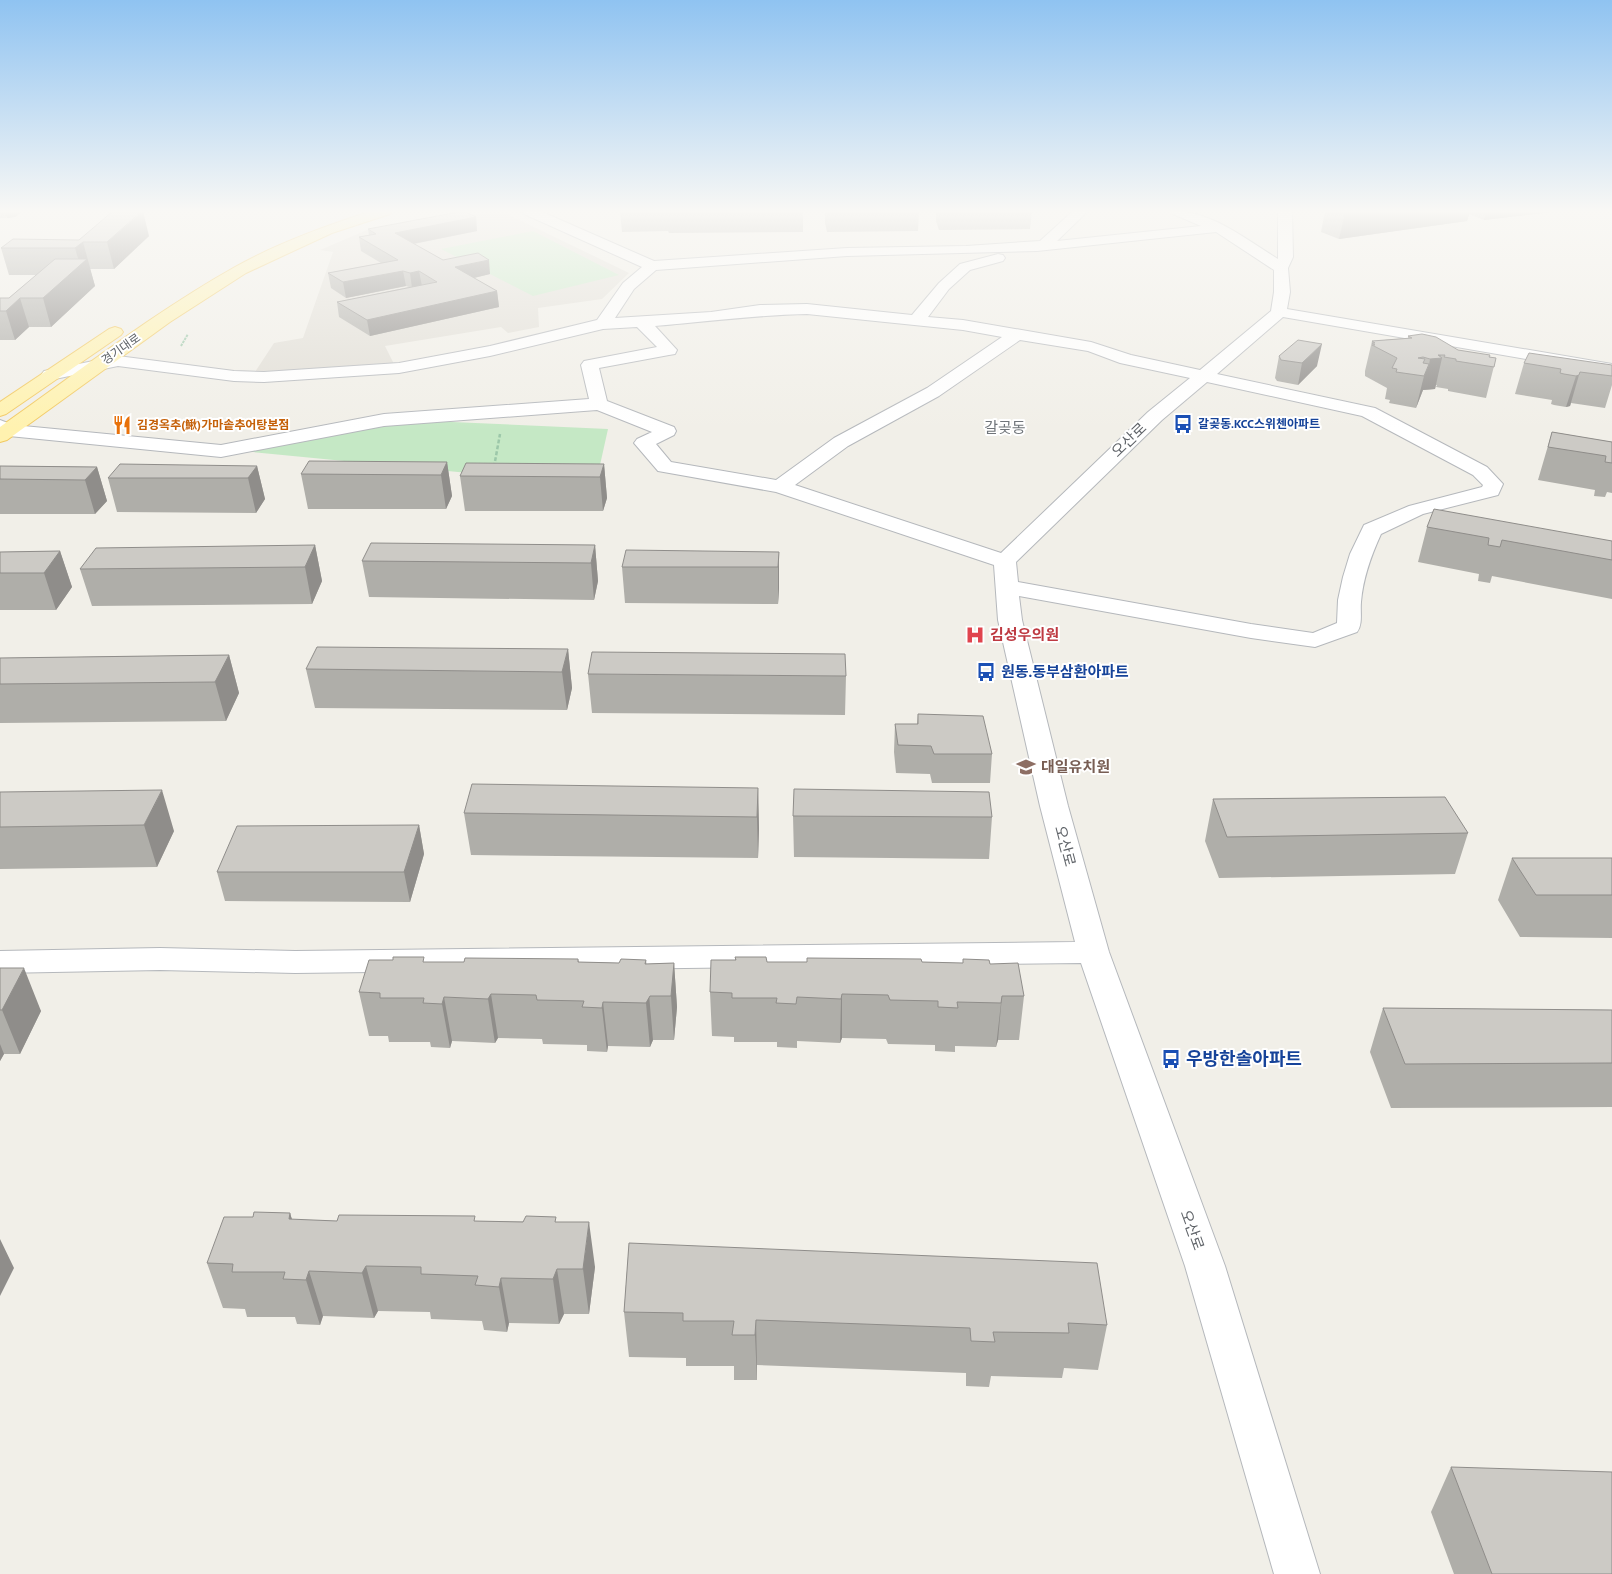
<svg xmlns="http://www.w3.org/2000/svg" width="1612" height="1574" viewBox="0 0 1612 1574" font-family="'PT Sans','Noto Sans KR',sans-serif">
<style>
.education{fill:#e1ded6}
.green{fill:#c5e8c5}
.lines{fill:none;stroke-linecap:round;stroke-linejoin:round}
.minor-casing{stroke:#b5b8bc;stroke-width:2}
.major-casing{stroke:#f2c960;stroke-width:2}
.path-far1{stroke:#9cc7a9;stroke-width:2;stroke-dasharray:2.5 1;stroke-linecap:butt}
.path{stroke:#9cc7a9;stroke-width:2.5;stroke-dasharray:4 2;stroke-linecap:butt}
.minor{fill:#fff;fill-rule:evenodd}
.major{fill:#fff2af;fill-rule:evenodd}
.wall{fill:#afaea9}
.shaded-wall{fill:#8f8d8a}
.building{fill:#cccac5;stroke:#8f8d8a}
.labels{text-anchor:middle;stroke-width:4;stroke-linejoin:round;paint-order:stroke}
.far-street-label{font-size:12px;fill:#5f6368;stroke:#fff}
.far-transit-label{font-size:12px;font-weight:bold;fill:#164399;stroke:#fff;text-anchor:start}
.far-food-label{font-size:12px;font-weight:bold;fill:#c56008;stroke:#fff;text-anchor:start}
.far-quarter-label{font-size:15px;fill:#70757a;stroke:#fff}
.street-label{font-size:15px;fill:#5f6368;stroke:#fff}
.health-label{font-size:15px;font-weight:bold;fill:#be3a42;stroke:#fff;text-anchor:start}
.transit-label{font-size:15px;font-weight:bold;fill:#164399;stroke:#fff;text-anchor:start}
.education-label{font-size:15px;font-weight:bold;fill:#785e54;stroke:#fff;text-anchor:start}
.near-transit-label{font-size:18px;font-weight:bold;fill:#164399;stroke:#fff;text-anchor:start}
</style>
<rect width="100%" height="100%" fill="#f1efe8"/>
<!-- education -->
<path class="education" d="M501 211 629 273 602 299 538 308 539 327 508 333 501 327 385 346 394 364 255 372 274 343 303 338 333 252 320 250 367 230Z"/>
<!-- green -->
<path class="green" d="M533 231 619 275 533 296 441 249Z
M429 421 608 429 598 474 489 475 242 451 376 424Z"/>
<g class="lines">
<!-- minor casing -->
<g class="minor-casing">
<path id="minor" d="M522 211H540L654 261 847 248 966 246 1040 241 1073 211H1088L1057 241 1201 226 1173 214 1171 211C1211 210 1245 239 1278 259V211H1292L1293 257 1288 268 1290 292 1287 309 1612 364V374L1283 317 1217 374 1375 408 1487 467 1503 484 1498 495 1423 514 1381 534C1371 556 1363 578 1361 602 1360 612 1363 624 1357 632L1315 647 1251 638 1019 596 1022 620 1068 806 1109 952 1225 1266 1320 1574H1274L1185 1266 1081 963 295 973 160 970 0 973V951L160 948 295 951 1075 942 1040 806 998 620 994 565 776 492 658 471 634 443 637 439 652 432 597 410 384 426 221 457 9 436 0 433V420L13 425 221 445 384 414 589 399 581 365 584 361 657 347 637 327 603 329 490 356 399 373 264 382 234 381 118 366 50 380 44 379 41 375 44 371 118 356 234 371 264 372 399 363 490 346 597 320 623 283 642 267 524 214ZM1216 232 1274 270V292L1271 311 1200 370 1131 355 1091 342 963 320 928 317 949 289 970 270 1003 261 1005 258 1003 255 998 254 960 264 939 283 912 315 807 304 760 305 711 312 615 318 634 289 656 270 847 256 1037 251ZM807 314 963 330 1002 337 927 388 834 438 776 480 671 462 656 444 674 435 676 431 674 427 607 401 599 368 669 355 675 354 677 350 655 326C706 322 756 315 807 314ZM1020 340 1088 351 1120 363 1190 378 1148 412 1001 553 795 485 848 446 939 396ZM1207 382 1362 416 1473 475 1483 485 1482 487 1409 506 1364 525 1350 554 1343 577 1338 600 1337 623 1313 633 1251 624 1018 582 1016 562 1162 420Z"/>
</g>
<!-- major casing -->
<g class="major-casing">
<path id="major" d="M372 211H392L390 214 332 233 246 273 170 322 7 440 0 442V427C77 373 153 313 235 267 278 243 325 226 372 211Z
M115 327 121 329 123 332 121 335 6 414 0 416V402L109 329Z"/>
</g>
<!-- path-far1 -->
<path class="path-far1" d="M181 346 188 334"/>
<!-- path -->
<path class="path" d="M494 467 500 434"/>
<!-- minor -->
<use href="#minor" class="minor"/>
<!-- major -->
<use href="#major" class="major"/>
</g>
<!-- wall -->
<path class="wall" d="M0 211H23L15 217 0 218Z
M620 211H803V232L669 233 668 231 622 232Z
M825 211H919L918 231 827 232 825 223Z
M936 211H1032L1030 229 939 230 936 221Z
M1325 211H1559L1484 220 1469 214 1467 221 1339 239 1321 232Z
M476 217 477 231 414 244 443 260 490 274 474 278 497 291 499 307 370 336 339 317 337 302 409 287 406 286 346 298 331 288 328 273 381 263 361 251 359 237 369 235 368 229Z
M149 236 114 269H90L95 286 51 327H29L15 340H0V298H9L36 275H9L1 248 79 240Z
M1408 336 1458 350 1496 358 1486 398 1448 391V389L1436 387 1437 385H1436L1435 389 1423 390 1416 408 1389 403 1390 400 1385 399 1387 388 1365 376V371L1372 341 1408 338Z
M1279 356 1317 366 1298 385 1277 381 1275 378Z
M1524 363 1612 365V385L1605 408 1571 403 1570 406 1566 407 1554 405 1551 404 1552 400 1515 394Z
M1552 432 1612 442V493L1607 492 1605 497 1594 496 1595 490 1538 480Z
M447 462 452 496 446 509H308L301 474Z
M604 464 607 498 603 511H465L460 476Z
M0 466 97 467 107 501 95 514H0Z
M257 466 265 499 256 513 117 512 108 478Z
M1427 527 1612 541V599L1492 576 1490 583 1478 581 1479 574 1418 562Z
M315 545 322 581 312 604 92 606 80 569Z
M595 545 598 581 594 600 369 597 362 561Z
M60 551 72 587 56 610H0V552Z
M779 552V588L778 604 625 603 622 567Z
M568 649 572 688 567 710 315 708 306 669Z
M229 655 239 693 226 721 0 723V658Z
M588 674 846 676 845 715 592 713Z
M918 714 992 754 990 783H932L930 774 896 773 894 752 895 724H917Z
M758 788 759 829 758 858 471 855 464 813Z
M0 792 174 831 157 867 0 869Z
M1213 799 1468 833 1455 874 1219 878 1205 841Z
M793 816 992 817 989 859 794 857Z
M419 825 424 854 410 902 225 901 217 872Z
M1512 858H1612V938L1520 937 1498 900Z
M735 957 767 962H922L990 964 1024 996 1019 1040H998L996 1047 955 1046V1052L935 1051V1045L888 1044 886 1039 842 1038 840 1043 797 1041V1048L777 1047V1042H734V1037L712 1036 710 992 735 960Z
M578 959 579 962 619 963 646 960V964L674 963 677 1007 674 1040H653L650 1047 608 1046 607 1052 587 1051V1045L543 1044 542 1039 498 1038 495 1043 452 1041 450 1048 431 1047 430 1042H389L388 1036H369L359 992 425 962H464Z
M0 968 41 1011 20 1054H4L0 1061Z
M1383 1008 1612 1010V1107L1391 1108 1370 1052Z
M290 1213 292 1220 337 1221H476L556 1222 595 1267 589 1314H564L559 1324 509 1323 507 1332 484 1330 482 1321 431 1319 430 1312 378 1311 374 1318 323 1316 320 1325 297 1324 295 1317H247L245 1309 223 1308 207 1263 253 1217Z
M629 1243 1107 1325 1098 1370 1064 1368 1062 1378 991 1376 989 1387 966 1386V1373L757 1365V1380H734V1366H686V1358L629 1357 624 1312Z
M1451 1467 1612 1574H1454L1431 1512Z"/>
<!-- shaded-wall -->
<path class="shaded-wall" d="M5 211H23L15 217 7 218Z
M143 211 149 236 114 269 107 242Z
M1362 211H1470L1467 221 1339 239 1345 213Z
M1486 211H1559L1484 220Z
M476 217 477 231 397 247 395 233Z
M83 242 95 286 51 327 43 298 80 265 75 248Z
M489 260 490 274 457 282 455 267Z
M403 271 406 286 346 298 343 282Z
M419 271 422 286 412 288 410 273Z
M497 291 499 307 370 336 367 320Z
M20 298 29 327 15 340 6 311Z
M1322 344 1317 366 1298 385 1302 363Z
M1441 354 1440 358H1442L1435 389 1423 390 1416 408 1424 376 1429 365 1430 359 1438 355Z
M1579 375 1570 406 1566 407 1576 376Z
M447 462 452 496 446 509 441 475Z
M604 464 607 498 603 511 600 477Z
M257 466 265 499 256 513 248 478Z
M97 467 107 501 95 514 85 480Z
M315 545 322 581 312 604 305 567Z
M595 545 598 581 594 600 591 563Z
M60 551 72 587 56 610 44 573Z
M779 552V588L778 604V567Z
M568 649 572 688 567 710 562 672Z
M229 655 239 693 226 721 215 682Z
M758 788 759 829 758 858 757 817Z
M162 790 174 831 157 867 144 825Z
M419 825 424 854 410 902 404 872Z
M646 960 653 1040 650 1047 646 1003Z
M674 963 677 1007 674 1040 671 996Z
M24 968 41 1011 20 1054 2 1010Z
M491 994 498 1038 495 1043 488 999Z
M842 994V1038L840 1043 841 999Z
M1002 996 998 1040 996 1047 1001 1003Z
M444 997 452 1041 450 1048 442 1004Z
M603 1002 608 1046 607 1052 602 1008Z
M0 1044 4 1054 0 1061Z
M290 1213 304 1258 289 1219Z
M589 1222 595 1267 589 1314 583 1269Z
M0 1239 14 1268 0 1296Z
M366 1266 378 1311 374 1318 362 1273Z
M557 1269 564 1314 559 1324 553 1279Z
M309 1271 323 1316 320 1325 306 1280Z
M501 1278 509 1323 507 1332 499 1287Z
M756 1320 757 1365V1380L755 1335Z"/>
<!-- building -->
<path class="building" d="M113 211H142L107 242H83L75 248H1L13 239 79 240Z
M464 211 476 217 395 233 443 260 478 253 489 260 455 267 497 291 367 320 337 302 437 282 419 271 410 273 403 271 343 282 328 273 398 260 359 237 376 234 368 229Z
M1339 211H1362L1345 213Z
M55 259H87L43 298H20L6 311H0V298H9Z
M1422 334 1436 337 1458 350 1490 355 1489 357 1496 358 1494 367 1456 361V359L1444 357 1445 355H1438L1442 358 1430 359 1423 357 1418 358 1425 359 1423 363 1429 364 1424 376 1396 372 1397 369 1392 368 1397 358 1372 345H1375L1372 343H1375L1372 341 1412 338 1408 336Z
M1298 340 1322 344 1302 363 1281 360 1279 356Z
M1529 353 1612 365V376L1580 372 1579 375 1576 376 1564 374 1560 373 1561 369 1524 363Z
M1552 432 1612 442V463L1605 462 1606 456 1548 447Z
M309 461 447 462 441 475 301 474Z
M466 463 604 464 600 477 460 476Z
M120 464 257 466 248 478H108Z
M0 466 97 467 85 480 0 479Z
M1434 509 1612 541V560L1502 540 1500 547 1488 545 1489 538 1427 527Z
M371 543 595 545 591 563 362 561Z
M315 545 305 567 80 569 96 548Z
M626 550 779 552 778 567H622Z
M60 551 44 573H0V552Z
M317 647 568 649 562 672 306 669Z
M592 652 845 654 846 676 588 674Z
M229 655 215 682 0 684V658Z
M918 714 983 716 992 754H934L931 746 898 745 895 724H918Z
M472 784 758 788 757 817 464 813Z
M794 789 989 792 992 817 793 816Z
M162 790 144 825 0 827V792Z
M1445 797 1468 833 1227 837 1213 799Z
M419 825 404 872H217L237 826Z
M1512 858H1612V895H1536Z
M393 957H424L423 962H464L465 958 578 959V962L619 963 621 959 646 960 645 964 674 963 671 996H650L646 1003 603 1002 602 1008 582 1007 584 1001 537 1000 536 995 491 994 488 999 444 997 442 1004 423 1003 424 998H380V993L359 992 369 960H393Z
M735 957H766L767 962H807V958L921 959 922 962 963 963V959L989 960 990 964 1018 963 1024 996H1002L1001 1003 957 1002 958 1008 938 1007V1001L890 1000 888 995 842 994 841 999 797 997 796 1004 776 1003 777 998H732V993L710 992 711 960H736Z
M0 968H24L2 1010H0Z
M1383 1008 1612 1010V1063L1405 1064Z
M254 1212 290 1213 289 1219 337 1221 339 1215 475 1216 474 1221 523 1222 526 1216 556 1217 555 1222H589L583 1269H557L553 1279 501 1278 499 1287 475 1285 478 1276 421 1274V1267L366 1266 362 1273 309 1271 306 1280 283 1279 285 1272H232L233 1264 207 1263 224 1217H253Z
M629 1243 1097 1263 1107 1325 1068 1323 1069 1333 993 1332 995 1342 971 1341 970 1328 756 1320 755 1335H732L734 1321H683V1313L624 1312Z
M1451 1467 1612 1472V1574H1492Z"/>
<!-- sky -->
<linearGradient id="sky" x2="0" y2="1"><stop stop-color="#8fc3f1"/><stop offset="0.49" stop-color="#f9f8f5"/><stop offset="1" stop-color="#f9f8f5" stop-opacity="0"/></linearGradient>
<rect width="1612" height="431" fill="url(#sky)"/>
<!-- icons -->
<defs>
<g id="bus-bare" transform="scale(1.5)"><path d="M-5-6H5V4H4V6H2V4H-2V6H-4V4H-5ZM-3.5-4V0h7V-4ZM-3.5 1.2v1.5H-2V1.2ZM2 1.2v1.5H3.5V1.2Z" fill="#1a4fb4" stroke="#fff" stroke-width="2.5" paint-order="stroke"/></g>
<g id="restaurant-bare" transform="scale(1.5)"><path d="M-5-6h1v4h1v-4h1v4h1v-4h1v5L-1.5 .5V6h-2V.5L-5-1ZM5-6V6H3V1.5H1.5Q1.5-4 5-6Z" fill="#e8710a" stroke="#fff" stroke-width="2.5" paint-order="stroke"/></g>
<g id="hospital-bare" transform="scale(1.5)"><path d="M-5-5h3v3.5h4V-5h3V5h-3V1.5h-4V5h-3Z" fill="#e0444e" stroke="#fff" stroke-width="2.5" paint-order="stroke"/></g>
<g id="school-bare" transform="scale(1.5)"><path d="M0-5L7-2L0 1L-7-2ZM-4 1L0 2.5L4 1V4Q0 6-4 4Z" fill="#8d6e63" stroke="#fff" stroke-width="2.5" paint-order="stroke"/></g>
</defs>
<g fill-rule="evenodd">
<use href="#bus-bare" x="1183" y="424"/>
<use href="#restaurant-bare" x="122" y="425"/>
<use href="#hospital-bare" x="975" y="635"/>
<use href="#bus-bare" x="986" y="672"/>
<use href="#school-bare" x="1026" y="767"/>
<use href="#bus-bare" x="1171" y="1059"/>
</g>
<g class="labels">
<!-- far-street labels -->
<g class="far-street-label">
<text transform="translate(121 349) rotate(-35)" y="4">경기대로</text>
</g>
<!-- far-transit labels -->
<g class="far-transit-label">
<text x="1198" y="428">갈곶동.KCC스위첸아파트</text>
</g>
<!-- far-food labels -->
<g class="far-food-label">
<text x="137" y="429">김경옥추(鰍)가마솥추어탕본점</text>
</g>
<!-- far-quarter labels -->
<g class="far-quarter-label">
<text x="1005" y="433">갈곶동</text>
</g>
<!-- street labels -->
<g class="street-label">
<text transform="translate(1129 440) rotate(-44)" y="5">오산로</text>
<text transform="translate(1065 846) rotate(75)" y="5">오산로</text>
<text transform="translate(1192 1230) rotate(70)" y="5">오산로</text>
</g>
<!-- health labels -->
<g class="health-label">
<text x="990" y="640">김성우의원</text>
</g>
<!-- transit labels -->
<g class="transit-label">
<text x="1001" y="677">원동.동부삼환아파트</text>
</g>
<!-- education labels -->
<g class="education-label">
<text x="1041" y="772">대일유치원</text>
</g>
<!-- near-transit labels -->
<g class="near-transit-label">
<text x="1186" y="1065">우방한솔아파트</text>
</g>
</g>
</svg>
